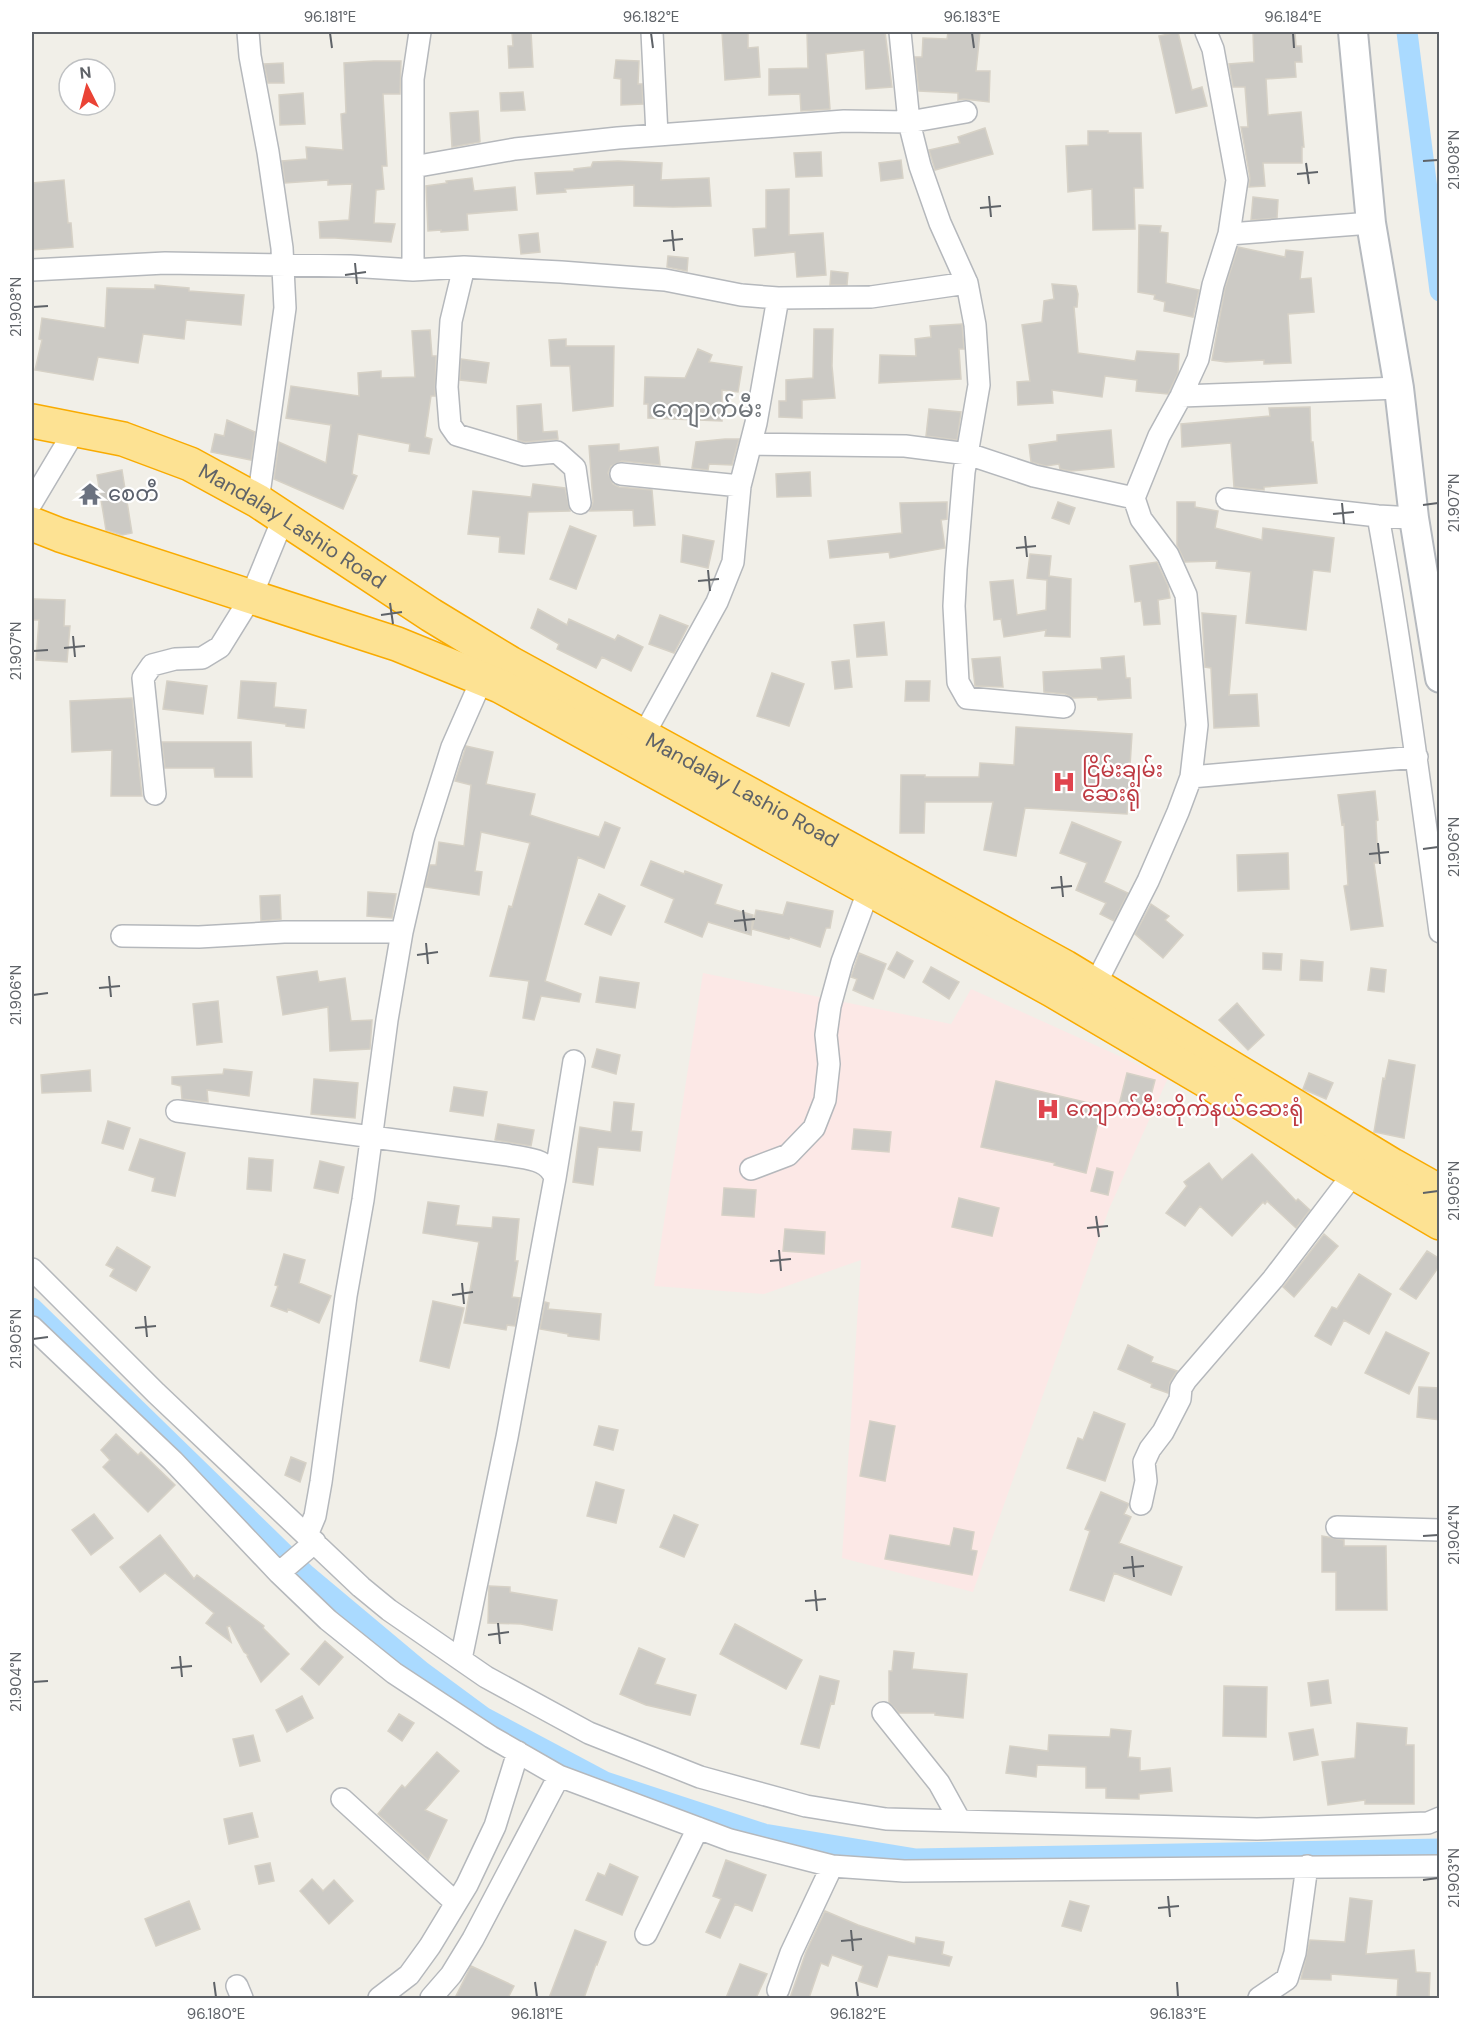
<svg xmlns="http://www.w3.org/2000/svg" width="1471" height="2030" viewBox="0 0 1471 2030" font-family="'DM Sans','Noto Sans Myanmar',sans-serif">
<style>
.medical{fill:#fce8e6}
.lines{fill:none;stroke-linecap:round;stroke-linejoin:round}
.canal{stroke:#aadaff;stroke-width:21}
.building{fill:#cccac5;stroke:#d6d1c6;stroke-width:1.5}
.street-casing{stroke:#b5b8bc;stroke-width:24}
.secondary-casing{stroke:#b6babf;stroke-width:32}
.highway-casing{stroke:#f9ab00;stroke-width:36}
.street{stroke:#fff;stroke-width:21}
.secondary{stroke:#fff;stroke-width:28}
.highway{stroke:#fde293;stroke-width:33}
.ticks{fill:none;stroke:#5f6368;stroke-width:2}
.labels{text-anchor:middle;stroke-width:4.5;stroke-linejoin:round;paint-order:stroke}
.worship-label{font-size:21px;fill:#5b616d;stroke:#fff;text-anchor:start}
.street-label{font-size:21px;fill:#5f6368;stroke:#fff}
.health-label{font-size:21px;fill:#be3a42;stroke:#fff;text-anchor:start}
.quarter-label{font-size:24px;fill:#70757a;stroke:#fff}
.neatline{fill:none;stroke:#5f6368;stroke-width:2}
.ticks-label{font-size:15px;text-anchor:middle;fill:#5f6368}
</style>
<rect width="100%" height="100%" fill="#f1efe8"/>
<!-- medical -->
<path class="medical" d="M703 973 951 1024 971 989 1168 1078 1109 1209 973 1592 842 1558 861 1260 764 1294 654 1286Z"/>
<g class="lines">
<!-- canal -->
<path class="canal" d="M1407 32 1440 291
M32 1308 305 1574 422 1672 483 1717 605 1782 764 1834 916 1859 1440 1849"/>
</g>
<!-- building -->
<path class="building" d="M512 32H531L533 67 509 68 508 46H513Z
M722 32H748V48L758 47 760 77 725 80Z
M807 32H885L892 87 866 89 864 50 826 54 830 109 801 111 800 94 769 95V69L808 68Z
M948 32H980L976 71H990L989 102 964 99 958 100V93L919 91 915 57H922L923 38 947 39Z
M1178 32 1192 90 1202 87 1207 106 1176 113 1159 36Z
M1253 32H1295L1296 46H1301L1302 62H1295L1296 77 1266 79 1268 115 1301 112 1304 147H1302V163H1263L1265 186 1249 187 1250 178 1241 127H1248L1245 87H1233L1229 64 1254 62Z
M616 60 639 61 638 84H642L643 104 621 105V79L614 78Z
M374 61H401L400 94H383L387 166H382L384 189 376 190 374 223 395 224 391 242 335 238H320L319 222 349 220 352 184 328 185V180L285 183 282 161 307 159 306 147 343 150 341 114 346 113 344 63Z
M283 63 284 83H268L264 64Z
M523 92 525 110 501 111 500 93Z
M303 93 305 124 280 125 279 95Z
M478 111 480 142 452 147 450 113Z
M985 128 993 154 935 170 929 150 960 143 958 137Z
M1088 131H1108V133H1141L1143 188H1134L1135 229 1093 230 1092 189 1068 192 1066 146 1088 145Z
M821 152 822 176 796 177 794 153Z
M901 160 903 178 881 181 879 163Z
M618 161 662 163 661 180 709 178 711 206 673 207 634 206V185L565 189 566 192 537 194 535 173 574 171V169L591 167 593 162Z
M472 178 474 191 515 187 517 210 467 214 468 230 441 232V230L428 231 426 186 447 183 446 181Z
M64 180 68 223H71L73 247 32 250V183Z
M789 189V235L823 233 826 275 797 277 795 252 755 256 753 229 766 228V190Z
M1253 197 1278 200 1277 218 1251 220Z
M1139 225 1161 226 1160 232 1168 233 1166 283 1199 290 1193 317 1164 311 1165 302 1154 299 1155 295 1138 292Z
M538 233 540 252 521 254 519 235Z
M1238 247 1285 257 1286 250 1303 252 1300 279 1311 278 1314 312 1288 314 1291 363 1264 364V360L1226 362 1212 360 1225 288Z
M668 256 688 258 687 271 667 267Z
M831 271 848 273 847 285H830Z
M1052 284 1076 286 1078 294 1077 307H1074L1078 353 1135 361 1137 351 1179 354 1178 373 1168 394 1136 391 1137 380 1105 376 1102 397 1052 390 1053 403 1018 405 1017 382 1030 381 1022 325 1042 322 1044 301 1054 299Z
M155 285 189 288V291L244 295 241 325 186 320 184 339 143 334 138 363 98 357 93 380 35 370 42 340 39 339 42 318 105 328 107 288 155 289Z
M962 324 964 349H959L961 379 879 383 880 355 916 356 915 339 931 337 930 326Z
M814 329H833L832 366 835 398 802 400V418L779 417V401H786V380L813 378Z
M430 330 432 356H436L435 396H431L425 437 432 439 429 454 409 451 410 444 358 434 352 474 357 476 343 509 274 479 279 442 326 463 331 425 286 418 291 386 359 396 358 373 381 371V378L415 377 412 331Z
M566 339V346H614L613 406 573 411 570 366H551L549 340Z
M698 349 712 355 709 362 742 367 738 392 722 390V421L648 418V404H644L645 377 685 378Z
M461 359 489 363 486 383 460 380Z
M541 404 543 432 557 431 558 439 525 442 518 440 517 406Z
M1310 407 1311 442H1313L1317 483 1264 487V490L1234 487 1231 443 1182 447 1181 424 1270 416 1269 408Z
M929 409 961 412 957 440 926 436Z
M227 420 255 432 251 460 211 452 215 434 224 436Z
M1111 430 1114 467 1071 471 1060 469 1059 464 1046 466 1031 462 1029 445 1057 441V435Z
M725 439H739L732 465 709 464 708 470 692 468 696 442Z
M619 444V451L658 447 660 465 622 461 611 466 608 473 613 484 619 487 652 490 655 525 634 526 633 510 590 511 593 502 589 446Z
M122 470 132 533 122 535 106 530 97 475Z
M810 472 811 496 777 497 776 474Z
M533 484 565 488 570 511 528 512 524 554 499 552 500 537 468 534 473 491 531 497Z
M947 502V519L941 520 945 548 890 558 889 552 830 558 828 541 902 533 900 503Z
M1058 502 1075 508 1069 524 1052 518Z
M1177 502H1195V507L1218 511 1215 528 1262 540 1263 528 1334 538 1330 572 1313 570 1306 630 1246 623 1251 572 1216 568 1217 561 1185 562 1177 545Z
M570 526 596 536 576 589 550 579Z
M683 535 714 541 708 568 681 562Z
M1030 554 1051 556 1049 576 1071 579 1070 637 1045 636 1046 630 1004 637 1001 619 994 620 990 582 1013 580 1017 615 1046 610 1047 580 1027 578Z
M1157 562 1168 586 1170 598 1158 600 1160 624 1144 625 1141 601 1135 602 1130 566Z
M34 599 65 600 64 626H70L67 662 36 660 39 620H33Z
M538 609 567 625 569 619 615 640 618 635 643 647 631 671 602 657 596 668 557 649 559 644 531 628Z
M1202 613 1236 616 1229 695 1257 694 1259 726 1214 728 1211 668 1205 667Z
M660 615 688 626 674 653 649 644Z
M884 622 887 655 857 657 854 625Z
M1124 656 1126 678H1130L1131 698 1098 700 1097 697 1073 698 1065 694 1044 692 1043 672 1102 669 1101 658Z
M1000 657 1003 687 975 686 972 659Z
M849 660 852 687 835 689 832 662Z
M772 673 804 684 789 726 757 716Z
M167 681 207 686 203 714 163 709Z
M241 681 276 683 274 707 306 710 304 728 286 726V724L238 718Z
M906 681H930L929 701H905Z
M132 698 142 796H111L112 750 72 752 70 701Z
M1016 727 1132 734 1127 814 1025 808 1016 856 984 850 993 802H925L924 833H900L901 775H925V777H979L980 763 1014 765Z
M162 742H251L252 777H215L214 768H165Z
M466 746 493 752 486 784 535 794 530 815 599 837 605 822 620 828 604 868 578 857 545 981 581 994 579 1002 541 996 534 1020 523 1018 529 981 490 976 509 906 512 907 530 843 481 832 475 871 482 872 479 895 425 887 430 865H436L439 842 464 846 471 785 455 781Z
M1375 791 1378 820 1376 821 1378 863H1374L1383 926 1351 930 1344 886 1348 885 1344 824 1342 825 1338 795Z
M1072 822 1121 842 1104 882 1128 893 1114 921 1100 914 1106 903 1076 890 1087 863 1060 853Z
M1288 853 1289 889 1238 891 1237 855Z
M651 861 684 874 685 871 722 885 715 904 753 915 751 935 708 922 702 937 665 922 674 899 641 885Z
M368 892 396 894 392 918 367 916Z
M599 894 625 906 611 935 585 924Z
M280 895 281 919 261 921 260 896Z
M787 902 833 911 830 928H826L820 947 790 937 789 939 752 929 756 910 783 915Z
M1151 904 1169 916 1165 920 1183 935 1163 958 1135 934Z
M897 952 913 961 904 978 888 969Z
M859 953 886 964 873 999 853 990 857 979 851 977Z
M1263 953 1282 954 1281 970 1263 969Z
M1301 960 1323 962 1322 981 1300 980Z
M931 967 959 982 949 999 923 982Z
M1371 968 1386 970 1384 992 1368 990Z
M317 971 319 982 345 978 351 1021 372 1020 370 1049 330 1051 328 1007 283 1015 277 977Z
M600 977 639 983 635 1008 596 1002Z
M218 1001 222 1042 197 1045 193 1004Z
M1237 1003 1264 1035 1248 1050 1219 1020Z
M597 1049 620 1055 616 1074 592 1067Z
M1389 1060 1415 1065 1404 1138 1374 1132 1383 1078 1385 1079Z
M224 1069 252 1072 249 1096 207 1090 208 1102 182 1099 181 1086 172 1084V1077L223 1074Z
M90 1070 91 1091 42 1093 41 1075Z
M1127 1073 1155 1080 1147 1111 1119 1105Z
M1309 1073 1333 1083 1326 1099 1303 1089Z
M314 1079 358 1083 355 1118 311 1114Z
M996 1081 1102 1106 1086 1173 1054 1165 1055 1163 981 1147Z
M454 1087 487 1092 483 1116 450 1111Z
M614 1102 634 1104 631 1131 642 1132 640 1151 598 1147 593 1185 573 1182 580 1127 611 1132Z
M108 1121 130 1128 123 1149 102 1143Z
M498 1124 534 1130 531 1146 495 1140Z
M854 1129 891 1132 889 1152 852 1149Z
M140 1139 185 1153 175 1196 152 1191 155 1178 129 1170Z
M1252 1154 1296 1201 1298 1199 1310 1210 1296 1228 1267 1201 1265 1204 1263 1202 1232 1236 1200 1206 1185 1226 1166 1213 1187 1186 1184 1182 1209 1163 1222 1180Z
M249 1158 273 1160 271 1191 247 1189Z
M320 1161 344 1167 338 1193 314 1188Z
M1097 1168 1113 1172 1108 1195 1091 1191Z
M724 1188 756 1190 754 1217 722 1215Z
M959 1198 999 1208 992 1236 952 1227Z
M428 1202 459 1206 456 1225 492 1228 493 1217 519 1219 515 1261H518L512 1297 520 1298 515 1326 507 1325 506 1330 464 1323 479 1242 423 1233Z
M785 1229 825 1232 824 1254 783 1251Z
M1324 1234 1338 1246 1294 1297 1283 1287Z
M117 1247 150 1267 136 1291 110 1276 114 1269 106 1265Z
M1427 1251 1440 1259V1265L1416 1299 1400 1289Z
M284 1254 305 1260 299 1283 331 1296 319 1323 288 1309 287 1312 271 1306 278 1286 275 1285Z
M1359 1274 1391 1294 1369 1334 1344 1320 1331 1345 1315 1336 1332 1307 1337 1309Z
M433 1301 464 1308 449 1368 420 1361Z
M545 1302 549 1303 548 1309 601 1314 599 1340 568 1336V1334L540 1329Z
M1386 1332 1429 1353 1409 1394 1365 1373Z
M1128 1345 1153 1357 1151 1362 1177 1371 1170 1382 1168 1393 1151 1387 1152 1384 1118 1369Z
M1419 1387 1440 1388V1420L1417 1417Z
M1094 1412 1125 1424 1105 1481 1067 1468 1078 1438 1083 1440Z
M870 1421 895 1426 885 1481 860 1476Z
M599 1426 618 1430 613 1450 594 1445Z
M116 1434 138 1455 141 1452 175 1485 148 1512 103 1467 110 1460 101 1450Z
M291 1457 306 1463 300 1482 285 1475Z
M596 1482 624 1490 616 1523 587 1516Z
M1101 1492 1129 1504 1124 1514 1131 1517 1119 1543 1182 1567 1171 1595 1114 1573 1104 1601 1070 1590 1090 1531 1085 1529Z
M94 1514 113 1538 91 1555 72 1530Z
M674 1515 698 1525 684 1557 660 1547Z
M954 1528 974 1532 971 1550 977 1551 972 1575 885 1559 890 1535 950 1546Z
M160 1535 194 1579 197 1575 264 1626 263 1628 289 1654 261 1682 247 1656 248 1655 244 1652 230 1626 227 1627 231 1642 206 1623 214 1613 165 1573 140 1592 120 1567Z
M1322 1536 1344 1540V1546H1386L1387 1610H1336V1572H1322Z
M489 1586 510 1587V1592L557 1600 552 1630 521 1624 488 1623Z
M735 1624 802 1660 786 1689 720 1654Z
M325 1641 343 1657 319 1685 301 1669Z
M639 1648 665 1659 655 1684 696 1695 690 1715 646 1705 620 1694Z
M894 1651 914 1653 912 1669 967 1674 963 1718 935 1715V1713H899L889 1702V1671H892Z
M820 1676 839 1681 834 1704 831 1703 819 1748 801 1744Z
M1328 1680 1331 1703 1311 1706 1308 1683Z
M1224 1686 1267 1687 1266 1737 1223 1736Z
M302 1696 313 1718 287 1732 276 1710Z
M399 1714 414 1723 402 1741 388 1731Z
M1357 1723 1407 1728 1406 1745H1414V1804H1365V1800L1328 1805 1322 1762 1355 1758Z
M1111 1729 1131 1731 1128 1757 1140 1758V1771L1170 1768 1172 1791 1139 1794V1799L1106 1798V1788H1086V1767L1037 1765 1036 1777 1006 1773 1010 1746 1048 1751 1049 1735 1110 1737Z
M1313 1729 1318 1755 1294 1760 1289 1733Z
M253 1735 260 1761 240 1766 233 1739Z
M437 1752 459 1771 425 1810 447 1820 428 1860 378 1814 402 1785 405 1788Z
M252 1813 258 1837 229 1844 224 1819Z
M726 1860 766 1875 752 1911 735 1904 720 1938 706 1932 721 1899 713 1896Z
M270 1863 274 1881 259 1884 255 1866Z
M610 1864 638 1877 622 1915 586 1900 598 1873 605 1876Z
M312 1879 323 1891 334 1880 353 1901 329 1924 300 1891Z
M1350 1898 1372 1901 1366 1954 1414 1950 1416 1972 1430 1973 1429 1998H1397L1398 1979 1331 1974V1980L1301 1979 1310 1940 1345 1942Z
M189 1901 200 1929 156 1946 145 1919Z
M1070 1901 1089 1906 1081 1931 1062 1926Z
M825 1911 858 1925 915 1944 916 1937 944 1942 942 1954 952 1957 949 1966 888 1955 877 1987 858 1981 863 1966 832 1955 828 1966 821 1963 809 1998H790L806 1952Z
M575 1930 606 1942 597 1965 596 1964 584 1998H549Z
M740 1964 767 1974 756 1998H726Z
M471 1966 514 1986 508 1998H455Z"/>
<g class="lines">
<!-- street casing -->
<g class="street-casing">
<path id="street" d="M248 32 250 56 268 152 282 248 285 308 258 501
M652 32 657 135
M900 32 909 122 920 166 940 223 967 283 975 325 979 385 964 472 956 569 954 606 958 682 967 698 1064 707
M413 167 515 149 618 138 844 121 909 122 966 112
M1229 234 1371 223
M464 267 451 321 447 387 450 425 457 435 524 455 557 452 575 468 580 503
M32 270 165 263 350 266 413 270 464 267 561 272 665 280 741 295 778 298 871 297 967 283
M413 270V79L420 32
M1181 396 1399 388
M751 444 905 446 968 454 1034 476 1134 498
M621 474 740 486
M1227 499 1378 516 1414 518
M32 502 75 430
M1378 516C1403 654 1421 793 1440 932
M643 736 717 602 733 562 740 486 756 423 778 298
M1191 777 1417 757
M155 794 143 678 152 665 175 659 202 658 220 647 251 597 283 519
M122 936 199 937 284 932H402
M1095 985 1148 881 1178 812 1191 777 1197 725 1186 595 1168 555 1141 519 1134 498 1159 436 1181 396 1198 359 1213 285 1229 234 1237 180 1213 49 1206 32
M177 1111 508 1155C526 1159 548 1158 555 1178L507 1437 461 1659
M751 1169 788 1155 814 1128 825 1100 829 1064 826 1035 830 1006 842 962 869 889
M555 1178 574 1061
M32 1269 156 1393 361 1587 389 1610 486 1677 589 1733 700 1777 806 1806 886 1819 996 1822 1257 1829 1428 1823 1440 1818
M32 1327 173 1461 279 1573 328 1620 394 1673 491 1737 559 1776 730 1840 832 1866 904 1871 1440 1866
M1141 1504 1146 1481 1144 1462 1150 1449 1163 1432 1180 1399 1181 1388 1186 1380 1273 1279 1354 1173
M1337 1527 1440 1530
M307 1535 315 1516 321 1482 346 1296 363 1200 387 1020 402 932 424 836 452 747 482 679
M279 1573 315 1542
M883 1713 939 1783 960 1821
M342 1799 456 1903
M646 1934 698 1828
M237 1986 242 1998
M778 1990 791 1953 832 1866
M379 1998 409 1975 430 1946 467 1885 495 1826 518 1752
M431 1998 451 1975 473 1939 559 1776
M1259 1998 1287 1979 1295 1953 1307 1866"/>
</g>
<!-- secondary casing -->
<g class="secondary-casing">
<path id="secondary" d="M1353 32 1371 223 1399 388 1414 518 1440 678"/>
</g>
<!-- highway casing -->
<g class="highway-casing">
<g id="highway">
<path id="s1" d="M32 421 123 439 190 464 258 501 431 615 510 663 1065 967 1392 1165 1440 1192"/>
<path d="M32 524 60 535 397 644 500 686 1052 990 1205 1080 1336 1162 1440 1223"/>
</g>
</g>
<!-- street -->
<use href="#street" class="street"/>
<!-- secondary -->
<use href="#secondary" class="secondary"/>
<!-- highway -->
<use href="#highway" class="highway"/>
</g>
<!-- ticks -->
<path class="ticks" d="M330 33 332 48M651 33 653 48M972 33 974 48M1293 33 1294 48M1423 161 1438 160M1306 163 1309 184M1297 174 1318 172M989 196 991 217M980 208 1001 206M672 230 674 251M663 241 683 239M355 263 357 284M345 275 366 272M33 307 48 306M1342 503 1344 524M1423 505 1438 503M1333 514 1354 512M1025 536 1027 557M1016 548 1036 546M708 570 710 591M698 581 719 579M390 603 393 624M381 615 402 612M73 636 75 657M64 648 85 646M33 651 48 650M1378 843 1380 864M1423 849 1438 847M1369 854 1389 852M1061 876 1063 897M1051 888 1072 886M743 910 746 931M734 921 755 919M426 943 428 964M417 955 438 952M109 976 111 997M99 988 120 986M33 995 48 993M1423 1193 1438 1191M1096 1216 1099 1237M1087 1228 1108 1226M779 1250 781 1271M770 1261 791 1259M462 1283 464 1304M452 1295 473 1292M145 1316 147 1337M135 1328 156 1326M33 1339 48 1337M1423 1536 1438 1535M1132 1556 1134 1577M1123 1568 1144 1566M815 1590 817 1611M805 1601 826 1599M498 1623 500 1644M488 1635 509 1632M180 1656 182 1677M171 1668 192 1666M33 1682 48 1681M1423 1880 1438 1878M1168 1896 1170 1917M1158 1908 1179 1906M851 1930 853 1951M841 1941 862 1939M214 1982 216 1997M535 1982 537 1997M856 1982 858 1997M1177 1982 1178 1997"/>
<!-- icons -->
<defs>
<g id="temple-bare" transform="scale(1.8)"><path d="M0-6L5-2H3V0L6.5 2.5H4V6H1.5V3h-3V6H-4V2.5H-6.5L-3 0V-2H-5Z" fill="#6b7280" stroke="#fff" stroke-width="2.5" paint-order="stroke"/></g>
<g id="hospital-bare" transform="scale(1.8)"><path d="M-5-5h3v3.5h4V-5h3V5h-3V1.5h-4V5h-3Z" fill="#e0444e" stroke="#fff" stroke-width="2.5" paint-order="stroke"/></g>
</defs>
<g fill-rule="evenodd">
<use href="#temple-bare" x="90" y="494"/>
<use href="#hospital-bare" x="1064" y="782"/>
<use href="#hospital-bare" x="1048" y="1109"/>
</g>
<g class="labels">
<!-- worship labels -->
<g class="worship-label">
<text x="108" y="501">စေတီ</text>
</g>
<!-- street labels -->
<g class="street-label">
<text dy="7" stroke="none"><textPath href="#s1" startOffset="284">Mandalay Lashio Road</textPath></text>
<text dy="7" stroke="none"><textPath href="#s1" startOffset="806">Mandalay Lashio Road</textPath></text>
</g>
<!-- health labels -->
<g class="health-label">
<text x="1082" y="777">ငြိမ်းချမ်း<tspan x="1082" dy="24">ဆေးရုံ</tspan></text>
<text x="1066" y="1116">ကျောက်မီးတိုက်နယ်ဆေးရုံ</text>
</g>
<!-- quarter labels -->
<g class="quarter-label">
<text x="707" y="417">ကျောက်မီး</text>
</g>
</g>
<!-- border -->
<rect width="1471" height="2030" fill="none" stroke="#ffffff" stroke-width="66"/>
<!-- north arrow -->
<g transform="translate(87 87) rotate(354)"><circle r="28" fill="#ffffff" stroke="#bfc1c3" stroke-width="1.5"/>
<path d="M0-4.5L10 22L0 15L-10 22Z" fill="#ea4335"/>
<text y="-9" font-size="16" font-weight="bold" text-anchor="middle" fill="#5f6368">N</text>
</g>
<rect x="33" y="33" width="1405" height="1964" class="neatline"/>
<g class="ticks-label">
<text x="330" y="22">96.181°E</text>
<text x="651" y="22">96.182°E</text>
<text x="972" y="22">96.183°E</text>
<text x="1293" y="22">96.184°E</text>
<text transform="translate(1454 160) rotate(-90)" y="5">21.908°N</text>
<text transform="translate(16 307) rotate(-90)" y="5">21.908°N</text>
<text transform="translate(1454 503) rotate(-90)" y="5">21.907°N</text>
<text transform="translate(16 651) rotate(-90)" y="5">21.907°N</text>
<text transform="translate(1454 847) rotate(-90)" y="5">21.906°N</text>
<text transform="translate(16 995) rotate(-90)" y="5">21.906°N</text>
<text transform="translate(1454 1191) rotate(-90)" y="5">21.905°N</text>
<text transform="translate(16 1339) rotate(-90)" y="5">21.905°N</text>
<text transform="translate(1454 1535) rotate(-90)" y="5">21.904°N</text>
<text transform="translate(16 1682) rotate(-90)" y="5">21.904°N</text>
<text transform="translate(1454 1878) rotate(-90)" y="5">21.903°N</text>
<text x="216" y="2019">96.180°E</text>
<text x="537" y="2019">96.181°E</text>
<text x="858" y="2019">96.182°E</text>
<text x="1178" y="2019">96.183°E</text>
</g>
</svg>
